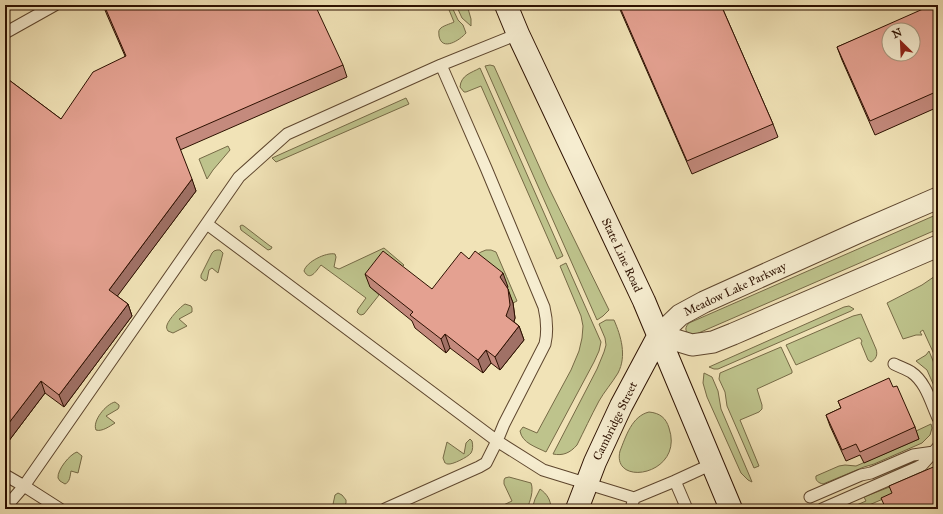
<svg xmlns="http://www.w3.org/2000/svg" width="943" height="514" viewBox="0 0 943 514" font-family="'IM FELL Great Primer',serif">
<style>
.green{fill:#bec38c;stroke:#766a46}
.lines{fill:none;stroke-linecap:round;stroke-linejoin:round}
.lane-casing{stroke:#5e462e;stroke-width:13}
.street-casing{stroke:#5e462e;stroke-width:23}
.secondary-casing{stroke:#2d1101;stroke-width:24}
.lane{stroke:#f6edd0;stroke-width:11}
.street{stroke:#f6edd0;stroke-width:21}
.secondary{stroke:#f6edd0;stroke-width:22}
.wall{fill:#c48a7d;stroke:#2d1101}
.shaded-wall{fill:#a07166;stroke:#2d1101}
.building{fill:#e4a191;stroke:#2d1101;fill-rule:evenodd}
.labels{text-anchor:middle;stroke-width:3;stroke-linejoin:round;paint-order:stroke}
.street-label{font-size:12px;fill:#2d1101;stroke:#f6edd0}
</style>
<rect width="100%" height="100%" fill="#f1e3b7"/>
<filter id="stains"><feTurbulence type="fractalNoise" baseFrequency=".005" numOctaves="4"/><feColorMatrix values="0 0 0 0 .2 0 0 0 0 .09 0 0 0 0 .02 0 0 0 .5 -.17"/></filter>
<radialGradient id="worn" r=".72"><stop offset=".6" stop-color="#630" stop-opacity="0"/><stop offset="1" stop-color="#630" stop-opacity=".3"/></radialGradient>
<!-- green -->
<path class="green" d="M447 5H451L458 20 463 25 466 33C460 40 442 52 439 36 439 33 438 31 440 29 442 26 450 24 454 22Z
M456 5H467L471 19V26L462 18Z
M490 65 494 66 548 186 609 310 603 316 597 320 485 66Z
M480 68 563 256 557 259 481 86 466 92H464L460 87C461 75 471 73 480 68Z
M406 98 409 104 276 162 272 158Z
M228 146 230 150 213 170 207 179 199 159Z
M938 214V229L694 335C686 334 683 329 689 323Z
M242 225 244 226 270 246 272 247 271 249 268 250 241 230 240 226Z
M384 248 404 265 397 272 370 287 379 295 364 314 361 315 359 314 357 312 358 309 366 298 321 265C316 271 310 282 304 271 306 262 326 252 335 254L336 257 334 267 339 269Z
M217 250H220L223 253 218 273 212 268 209 270 207 280 205 281 201 278V275L212 253 214 251Z
M486 250H491L496 252C503 268 510 285 517 301L513 303 504 293 508 287 466 261 481 252Z
M566 263 601 342 599 351 594 362 546 452C536 447 522 443 520 431L523 427 537 433 571 370 579 351 582 338 583 326 581 316 560 266Z
M938 274V363L923 330 920 332 922 335H916L903 339 887 303 922 285Z
M185 304 191 306 192 308V312L179 319 187 326 173 333 168 331C167 329 166 328 167 325 169 319 180 307 185 304Z
M849 306 854 309 851 311 718 369H714L709 367 844 307Z
M861 314 876 349C878 355 876 359 871 362L868 360 861 343 862 341 860 338H858L796 365 786 345 853 316Z
M606 320H614C621 336 627 356 618 373 612 383 604 392 599 401 591 416 584 431 577 445 570 453 563 456 553 454L597 369 604 352 606 345 605 338 599 324Z
M781 347 792 371V373L757 389 762 405V409L759 412 740 420 759 466 754 468 727 406 725 392 719 379 720 373Z
M929 351 938 373V395L927 370 916 361 926 355Z
M704 373 712 377 718 391 721 409 750 477 752 482 748 480 741 473 707 397 703 383Z
M115 402 119 405V407L118 409 106 416 115 423C110 426 102 432 96 430 92 421 106 404 115 402Z
M649 412C660 413 666 418 669 428 685 475 611 488 620 451 626 436 632 416 649 412Z
M931 424 932 428 930 435 922 443 874 464 864 467 823 484C819 483 815 481 816 476L839 466 845 465 856 466 919 439 916 431Z
M470 439 472 441C473 445 473 450 471 453 468 457 452 465 448 464 446 464 446 463 445 463L443 458 447 442 464 454 466 443Z
M77 452 82 456 78 473 71 471C70 476 70 482 65 484L60 481 58 478C57 470 70 454 77 452Z
M938 468V475L860 509H836L850 503 852 507 866 501 864 497Z
M509 477 531 483C534 491 530 501 527 509H495L512 501 504 484V480L505 478Z
M540 489C547 494 551 500 551 509H532L535 499Z
M338 493 342 495 346 500V503L343 509H332L335 495Z"/>
<g class="lines">
<!-- lane casing -->
<g class="lane-casing">
<path id="lane" d="M5 33 55 5
M207 224 497 441 543 470 634 498 631 509
M894 364C900 367 906 369 911 372 926 382 931 403 938 418
M5 475 24 486 60 509
M675 481 712 464
M810 497 861 475 871 473 913 455 934 452
M634 498 675 481 687 509
M5 508 24 486 239 177 287 134 441 65 518 34
M385 509 479 467 486 463 497 441 504 424 545 344C548 331 547 320 544 307L486 168 441 65
M822 509 918 467 922 465 938 447"/>
</g>
<!-- street casing -->
<g class="street-casing">
<path id="street" d="M659 335 680 315 704 302 857 233 938 198
M659 335 692 345 713 342 733 334 938 246"/>
</g>
<!-- secondary casing -->
<g class="secondary-casing">
<path id="secondary" d="M506 5 518 34 644 301 731 509
M577 509 587 483 595 462 621 406 659 335"/>
</g>
<!-- lane -->
<use href="#lane" class="lane"/>
<!-- street -->
<use href="#street" class="street"/>
<!-- secondary -->
<use href="#secondary" class="secondary"/>
</g>
<!-- wall -->
<path class="wall" d="M103 5 343 65 347 77 180 150 196 191 117 296 128 304 132 316 64 407 45 393 5 446V77L61 119 125 56 107 15Z
M618 5H721L773 124 778 137 692 174Z
M938 5V107L875 135 842 60 837 47Z
M469 259 508 287 507 288 513 303 515 318 514 322 519 326 524 340 500 370 491 363 483 373 450 348 446 353 415 328 412 321 370 287 365 274 432 289Z
M893 387 915 427 919 439 864 463 860 455 846 461 830 426 826 415 841 408 838 401Z"/>
<!-- shaded-wall -->
<path class="shaded-wall" d="M192 179 196 191 113 302 109 290Z
M503 273 508 287 505 291 500 277Z
M508 289 513 303 515 318 511 330 506 316Z
M128 304 132 316 64 407 59 395Z
M519 326 524 340 500 370 495 357Z
M445 334 450 348 446 353 441 339Z
M486 350 491 363 483 373 478 360Z
M41 381 45 393 5 446V428Z"/>
<!-- building -->
<path class="building" d="M104 5H315L343 65 176 138 192 179 109 290 128 304 59 395 41 381 5 428V77L61 119 93 72 126 56Z
M619 5H721L773 124 687 161Z
M932 5H938V91L870 121 837 47ZM889 30H913V54H889Z
M383 251 432 289 461 252 469 259 475 251 503 273 500 277 508 289 510 305 506 316 519 326 495 357 486 350 478 360 445 334 441 339 410 315 413 312 365 274Z
M889 378 893 387 897 386 915 427 860 452 856 444 842 450 826 415 841 408 838 401Z
M938 465V509H886L881 498 892 493 889 486Z"/>
<g class="labels">
<!-- street labels -->
<g class="street-label">
<text transform="translate(622 255) rotate(65)" y="4">State Line Road</text>
<text transform="translate(735 289) rotate(-25)" y="4">Meadow Lake Parkway</text>
<text transform="translate(615 421) rotate(-64)" y="4">Cambridge Street</text>
</g>
</g>
<!-- margin -->
<rect width="943" height="514" fill="none" stroke="#f1e3b7" stroke-width="20"/>
<rect x="6" y="6" width="931" height="502" fill="none" stroke="#2d1101" stroke-width="2"/>
<rect x="10" y="10" width="923" height="494" fill="none" stroke="#2d1101"/>
<!-- north arrow -->
<g transform="translate(901 42) rotate(336)"><circle r="19" fill="#f6edd0" stroke="#a6957d"/>
<path d="M0-3L7 15L0 10L-7 15Z" fill="#8f2418"/>
<text y="-6" font-size="11" font-weight="bold" text-anchor="middle" fill="#2d1101">N</text>
</g>
<rect width="100%" height="100%" filter="url(#stains)"/>
<rect width="100%" height="100%" fill="url(#worn)"/>
</svg>
